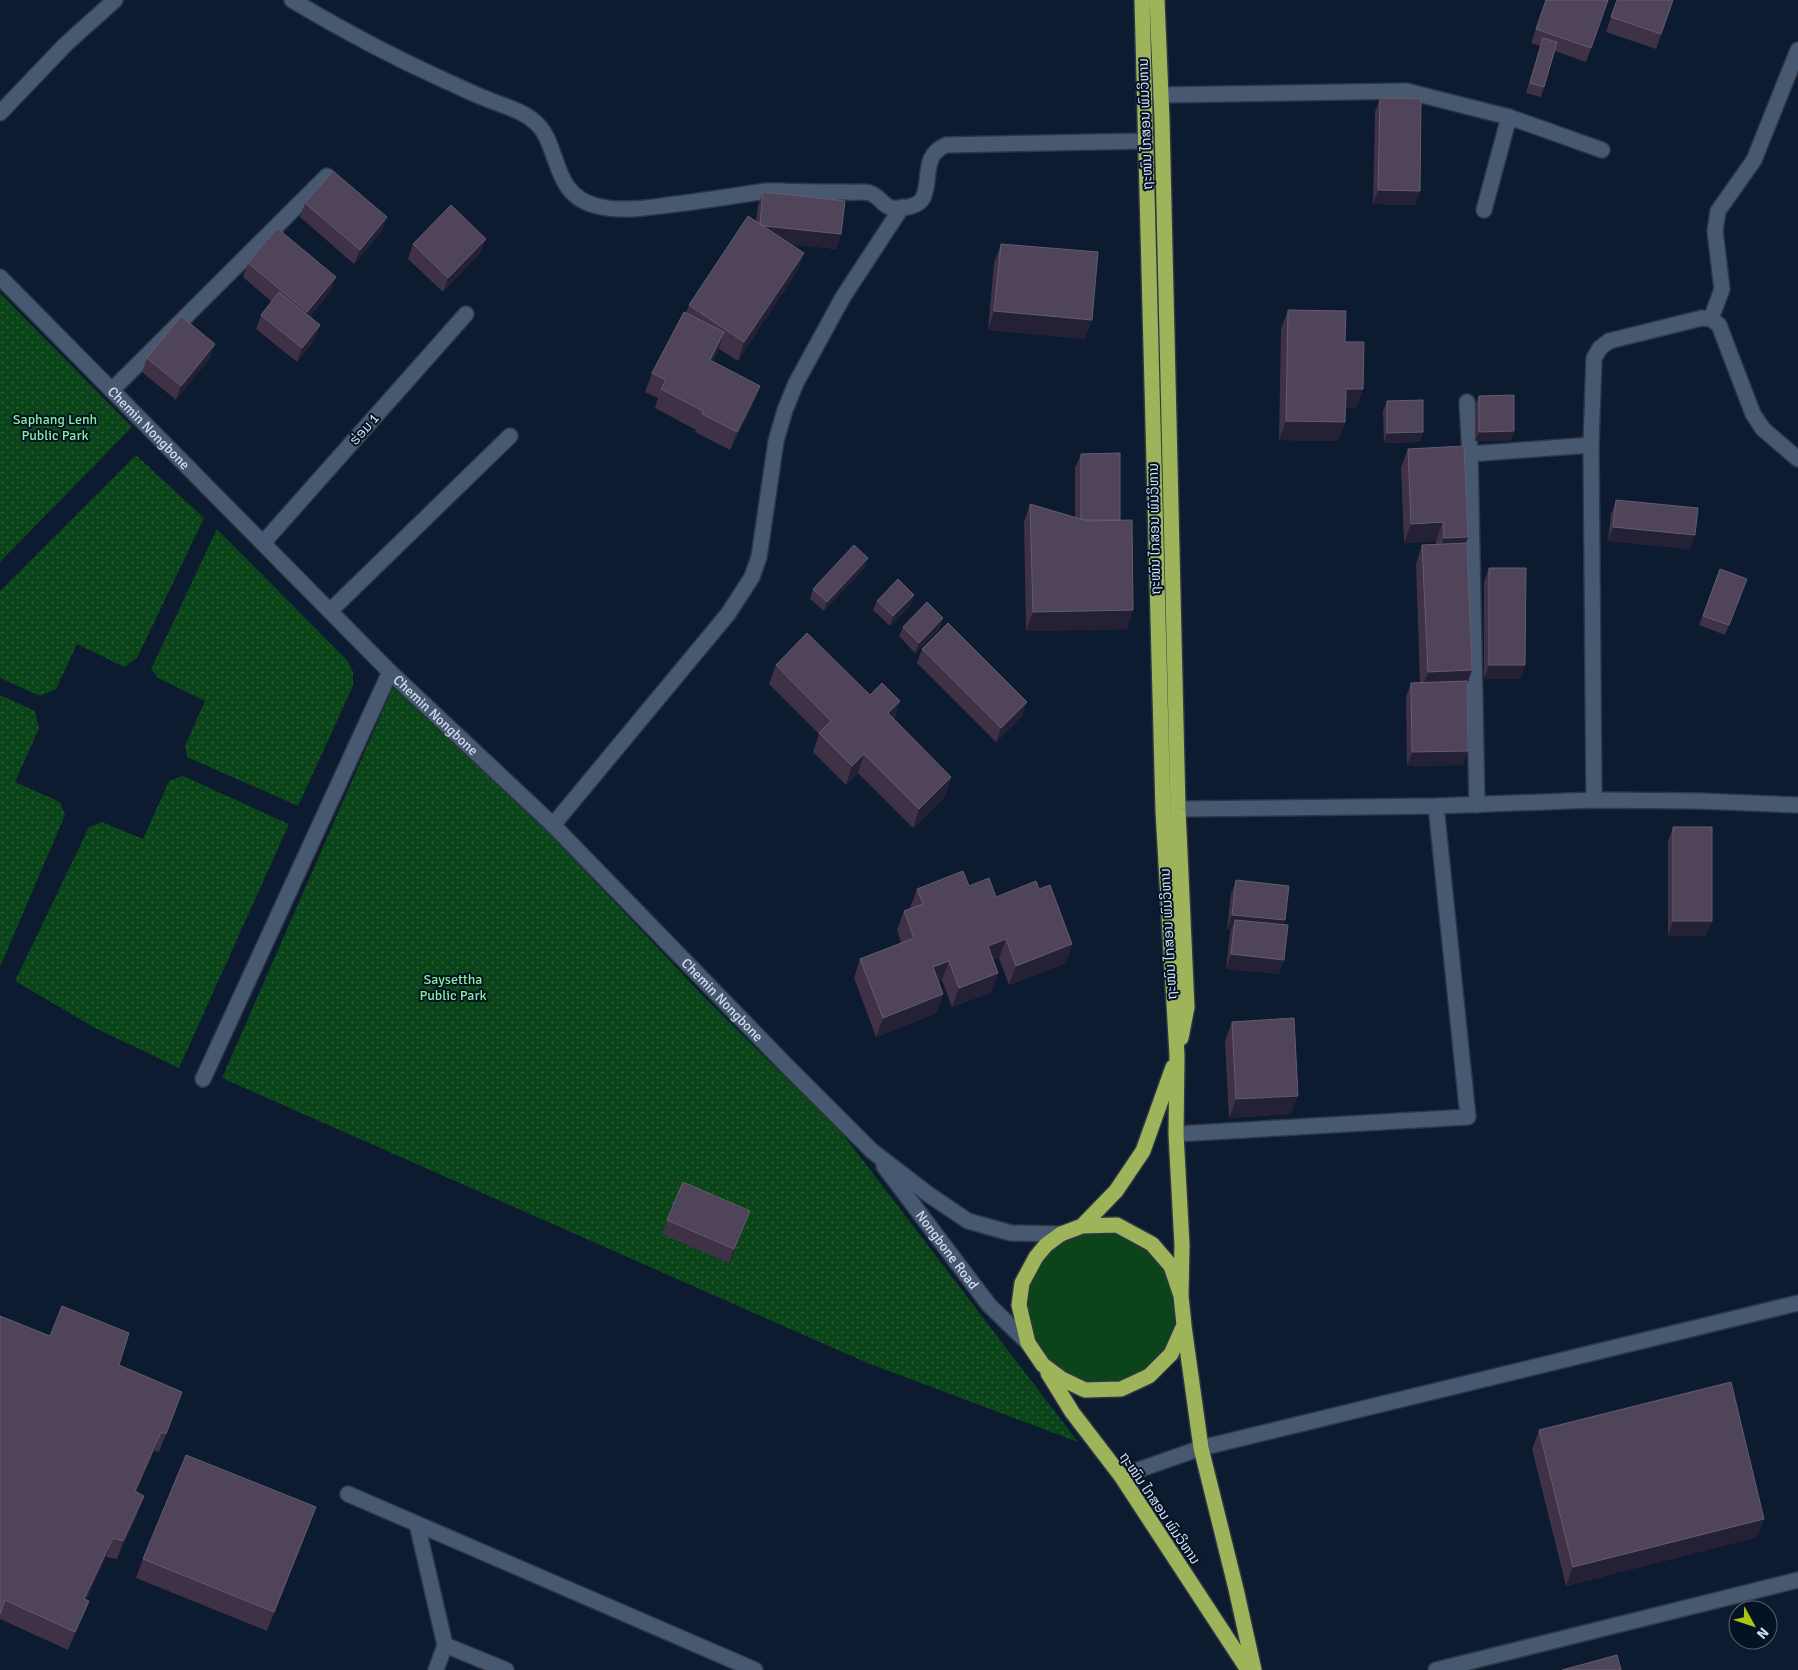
<svg xmlns="http://www.w3.org/2000/svg" width="1798" height="1670" viewBox="0 0 1798 1670" font-family="Signika,'Noto Sans Lao',sans-serif">
<style>
.grass{fill:#0a4418}
.park{fill:url(#park-dots)}
.lines{fill:none;stroke-linecap:round;stroke-linejoin:round}
.minor-casing{stroke:#2e3545;stroke-width:18}
.highway-casing{stroke:#2e3545;stroke-width:18}
.minor{stroke:#475971;stroke-width:15}
.highway{stroke:#9db45a;stroke-width:15}
.wall{fill:#3f3247}
.shaded-wall{fill:#242136}
.building{fill:#4f4459;stroke:#635c70}
.labels{text-anchor:middle;stroke-width:4;stroke-linejoin:round;paint-order:stroke}
.street-label{font-size:14px;fill:#d2ddeb;stroke:#041225}
.park-label{font-size:14px;fill:#8aec97;stroke:#041225}
</style>
<defs>
<pattern id="park-dots" width="8" height="8" patternUnits="userSpaceOnUse" patternTransform="scale(1.25)"><rect width="8" height="8" fill="#0a4418"/><path d="M2 2h.1M6 6h.1" fill="none" stroke="#2d5f3a" stroke-width="1.8" stroke-linecap="round"/></pattern>
</defs>
<rect width="100%" height="100%" fill="#0c1b2f"/>
<!-- grass -->
<path class="grass" d="M1112 1229 1148 1248 1164 1268 1175 1295 1179 1324 1165 1352 1148 1372 1120 1384 1084 1385 1051 1366 1031 1338 1023 1300 1038 1263 1062 1238 1082 1230Z"/>
<!-- park -->
<path class="park" d="M0 293 132 427 0 562Z
M136 455 204 518 137 658 124 667 77 644 56 689 40 696 0 678V591Z
M217 529 347 660 353 672V686L298 806 187 757 185 746 205 701 158 678 151 669Z
M393 687 551 835 707 1000 842 1133 1078 1442 865 1362 222 1078Z
M0 695 35 711 39 728 15 782 60 802 65 815 0 967Z
M183 776 289 824 179 1068 95 1028 15 981 89 827 102 822 143 839 169 781Z"/>
<g class="lines">
<!-- minor casing -->
<g class="minor-casing">
<g id="minor">
<path d="M292 0C342 30 393 57 446 81 460 87 473 94 487 99 503 106 522 110 535 122 561 144 550 195 597 206 621 212 645 208 669 205 701 201 733 196 766 191H779C802 192 824 192 847 192 854 193 864 191 870 193 879 196 883 206 892 208 902 209 918 207 923 198 932 178 921 156 946 145L1147 141"/>
<path d="M1160 95 1406 91 1509 117 1602 150"/>
<path d="M0 113 66 44 115 0"/>
<path d="M1484 210 1509 117"/>
<path id="s1" d="M0 277 390 672 553 825 785 1064 872 1151 928 1194 968 1221 1011 1233 1061 1234"/>
<path d="M1711 319 1722 289 1715 231 1718 211 1754 160 1798 50"/>
<path d="M112 390 327 176"/>
<path d="M1467 402 1470 454 1477 805"/>
<path d="M1470 454 1591 445"/>
<path d="M263 543 466 314"/>
<path d="M330 611 510 436"/>
<path d="M1594 800 1591 445 1594 358 1600 348 1609 341 1702 318 1711 319 1719 325 1753 414 1763 429 1798 459"/>
<path d="M1178 809 1436 806 1594 800 1699 801 1798 805"/>
<path d="M553 825 728 614 752 577 759 557 776 441 785 410 796 383 843 297 902 207"/>
<path d="M203 1079 390 672"/>
<path d="M1176 1134 1468 1117 1436 806"/>
<path id="s2" d="M884 1166 989 1305 1028 1343"/>
<path d="M1121 1476 1201 1448 1798 1303"/>
<path d="M348 1494 755 1670"/>
<path d="M417 1524 445 1645 436 1670"/>
<path d="M445 1645 506 1670"/>
<path d="M1436 1670 1798 1580"/>
</g>
</g>
<!-- highway casing -->
<g class="highway-casing">
<path id="highway" d="M1142 0 1163 811 1177 1056 1176 1134 1182 1245 1181 1296 1184 1325 1171 1354 1149 1376 1121 1389 1085 1390 1062 1379 1043 1365 1028 1343 1019 1305 1022 1283 1036 1257 1046 1245 1061 1234 1082 1226 1117 1225 1152 1244 1171 1266 1181 1296
M1157 0 1162 120 1178 809 1187 1007 1181 1038
M1082 1226 1116 1191 1143 1151 1173 1067
M1184 1326 1201 1448 1236 1589 1254 1670
M1048 1373 1072 1412 1121 1476 1248 1670"/>
</g>
<!-- minor -->
<use href="#minor" class="minor"/>
<!-- highway -->
<use href="#highway" class="highway"/>
</g>
<!-- wall -->
<path class="wall" d="M1546 0H1608L1586 62 1555 51 1541 97 1526 93 1540 46 1531 43Z
M1617 0H1673L1656 49 1606 32Z
M1380 98 1420 191 1415 205 1373 204 1375 112Z
M763 192 841 234 836 249 791 244 804 253 797 271 738 361 719 349 713 361 753 405 730 450 695 432 696 430 655 408 658 398 645 392 652 373 686 313 689 305 756 221 758 206Z
M305 203 382 231 354 264 300 217Z
M486 239 480 253 443 292 408 259 413 244Z
M1001 244 1085 339 988 330 994 263Z
M248 263 331 291 310 316 320 325 315 339 297 362 256 329 261 315 272 302 243 277Z
M1288 310 1345 342 1363 389 1356 408H1345V422L1338 441 1279 440 1281 329Z
M215 344 210 358 176 400 142 372 147 358Z
M1479 396 1514 431 1511 441H1475V405Z
M1387 401 1423 432 1420 442 1384 443 1383 411Z
M1408 449 1468 537 1466 543 1472 670 1467 685 1463 765 1407 766 1406 697 1411 683 1420 682 1416 564 1422 545 1436 544V541L1404 543 1401 467Z
M1081 454 1120 520 1127 629 1026 631 1024 522 1030 504 1075 517V468Z
M1616 500 1690 549 1608 541 1611 514Z
M868 558 865 567 824 611 810 599 813 589Z
M1489 568 1525 665 1520 679H1484V582Z
M1720 569 1747 579 1725 635 1699 625Z
M877 601 911 605 890 626 873 610Z
M903 627 940 628 915 653 899 636Z
M922 649 1022 716 996 742 917 663Z
M776 665 870 695 900 701 894 719 951 777 945 796 913 828 858 773 846 785 813 752 819 734 769 684Z
M1673 827 1706 936H1668V841Z
M1236 880 1284 924 1279 974 1226 969 1230 934 1231 930 1227 929 1231 894Z
M969 886 996 897 1039 889 1072 944 1066 963 1009 985 999 958 993 960 992 992 952 1007 942 980 938 981 943 994 936 1013 876 1037 854 978 860 959 901 943 897 930 904 911 910 908 917 889Z
M1232 1022 1291 1114 1229 1118 1225 1041Z
M750 1211 745 1225 729 1263 662 1234 667 1220Z
M0 1316 119 1365 175 1411 159 1452 154 1451 136 1492 137 1515 117 1559 106 1557 86 1600 89 1601 82 1619 68 1650 0 1619Z
M1539 1430 1757 1537 1566 1586 1532 1449Z
M309 1526 267 1631 136 1578 143 1559Z"/>
<!-- shaded-wall -->
<path class="shaded-wall" d="M1378 190 1420 191 1415 205 1373 204Z
M387 217 382 231 354 264 360 250Z
M760 226 841 234 836 249 754 240Z
M486 239 480 253 443 292 448 278Z
M804 253 797 271 738 361 744 342Z
M336 277 331 291 302 326 307 312Z
M994 311 1092 320 1085 339 988 330Z
M320 325 315 339 297 362 302 348Z
M724 332 718 351 703 379 710 360Z
M215 344 210 358 176 400 181 386Z
M760 386 753 405 730 450 737 432Z
M1346 389H1363L1356 408H1339Z
M1286 421 1345 422 1338 441 1279 440Z
M1514 431 1511 441H1475L1479 432Z
M1423 432 1420 442 1384 443 1387 433Z
M1443 522 1436 541 1404 543 1411 524Z
M1613 527 1695 535 1690 549 1608 541Z
M1468 537 1461 556 1437 557 1444 538Z
M868 558 865 567 824 611 827 602Z
M914 595 911 605 890 626 893 616Z
M1133 610 1127 629 1026 631 1033 612Z
M943 618 940 628 915 653 919 643Z
M1489 665H1525L1520 679H1484Z
M1472 670 1465 689 1421 691 1428 672Z
M900 701 894 720 888 713Z
M1027 702 1022 716 996 742 1001 728Z
M1468 751 1463 765 1407 766 1412 752Z
M864 754 858 773 846 785 852 766Z
M951 777 945 796 913 828 919 809Z
M1232 915 1285 920 1280 935 1235 920 1231 930 1227 929Z
M1673 921H1712L1706 936H1668Z
M1006 939 999 958 981 965 988 946Z
M1072 944 1066 963 1009 985 1016 966Z
M1231 954 1284 960 1279 974 1226 969Z
M949 961 942 980 926 986 933 967Z
M998 973 992 992 952 1007 959 988Z
M943 994 936 1013 876 1037 883 1018Z
M1298 1096 1291 1114 1229 1118 1236 1099Z
M750 1211 745 1225 729 1263 734 1249Z
M161 1432 154 1451 128 1510 135 1491Z
M144 1496 137 1515 117 1559 123 1541Z
M316 1507 309 1526 267 1631 274 1612Z
M1764 1519 1757 1537 1566 1586 1573 1567Z
M113 1538 106 1557 77 1618 84 1599Z
M89 1601 82 1619 68 1650 75 1632Z"/>
<!-- building -->
<path class="building" d="M1546 0H1608L1591 48 1536 29Z
M1617 0H1673L1661 34 1611 17Z
M1543 38 1557 42 1544 87 1530 83Z
M1380 98 1421 99 1420 191 1378 190Z
M333 171 387 217 360 250 305 203Z
M763 192 845 201 841 234 764 226 760 224Z
M451 205 486 239 448 278 413 244Z
M748 216 804 253 744 342 689 305Z
M277 228 336 277 307 312 248 263Z
M1001 244 1098 252 1092 320 994 311Z
M279 292 320 325 302 348 261 315Z
M1288 310 1346 311 1345 342H1364L1363 389H1346L1345 422 1286 421Z
M684 312 724 332 710 360 760 386 737 432 702 414 703 411 661 389 666 380 652 373Z
M181 316 215 344 181 386 147 358Z
M1514 395V431L1479 432V396Z
M1423 400V432L1387 433V401Z
M1464 446 1468 537 1444 538 1443 522 1411 524 1408 449Z
M1120 453V520H1086L1081 519V454Z
M1616 500 1698 508 1695 535 1613 527Z
M1030 504 1087 521 1132 520 1133 610 1033 612Z
M1467 543 1472 670 1428 672 1422 545Z
M854 545 868 558 827 602 813 589Z
M1489 568H1526L1525 665H1489Z
M1720 569 1747 579 1729 625 1703 616Z
M898 579 914 595 893 616 877 601Z
M927 602 943 618 919 643 903 627Z
M948 623 1027 702 1001 728 922 649Z
M807 633 870 695 882 683 900 701 888 713 951 777 919 809 864 754 852 766 819 733 831 721 776 665Z
M1467 681 1468 751 1412 752 1411 683Z
M1673 827H1712V921H1673Z
M963 871 969 886 989 878 996 897 1036 881 1039 889 1050 885 1072 944 1016 966 1006 939 988 946 998 973 959 988 949 961 933 967 943 994 883 1018 860 959 914 938 904 911 923 904 917 889Z
M1236 880 1289 886 1285 920 1232 915Z
M1235 920 1288 925 1284 960 1231 954Z
M1294 1018 1298 1096 1236 1099 1232 1022Z
M683 1182 750 1211 734 1249 667 1220Z
M62 1306 129 1333 119 1365 182 1392 166 1434 161 1432 135 1491 144 1496 123 1541 113 1538 84 1599 89 1601 75 1632 5 1600 0 1614V1316L50 1336Z
M1731 1382 1764 1519 1573 1567 1539 1430Z
M186 1455 316 1507 274 1612 143 1559Z
M1617 1655 1621 1670H1562Z"/>
<g class="labels">
<!-- street labels -->
<g class="street-label">
<text transform="translate(1145 124) rotate(-92)" y="5">ຖະໜົນ ໄກສອນ ພົມວິຫານ</text>
<text dy="5" stroke="none"><textPath href="#s1" startOffset="212">Chemin Nongbone</textPath></text>
<text transform="translate(364 429) rotate(-49)" y="5">ຮ່ອມ 1</text>
<text transform="translate(1154 529) rotate(-91)" y="5">ຖະໜົນ ໄກສອນ ພົມວິຫານ</text>
<text dy="5" stroke="none"><textPath href="#s1" startOffset="618">Chemin Nongbone</textPath></text>
<text transform="translate(1168 934) rotate(-93)" y="5">ຖະໜົນ ໄກສອນ ພົມວິຫານ</text>
<text dy="5" stroke="none"><textPath href="#s1" startOffset="1022">Chemin Nongbone</textPath></text>
<text dy="5" stroke="none"><textPath href="#s2" startOffset="105">Nongbone Road</textPath></text>
<text transform="translate(1160 1508) rotate(56)" y="5">ຖະໜົນ ໄກສອນ ພົມວິຫານ</text>
</g>
<!-- park labels -->
<g class="park-label">
<text x="55" y="424">Saphang Lenh<tspan x="55" dy="16">Public Park</tspan></text>
<text x="453" y="984">Saysettha<tspan x="453" dy="16">Public Park</tspan></text>
</g>
</g>
<!-- north arrow -->
<g transform="translate(1753 1625) rotate(130)"><circle r="24" fill="#041225" stroke="#566374"/>
<path d="M0-4L9 19L0 12L-9 19Z" fill="#abc716"/>
<text y="-8" font-size="14" font-weight="bold" text-anchor="middle" fill="#d2ddeb">N</text>
</g>
</svg>
